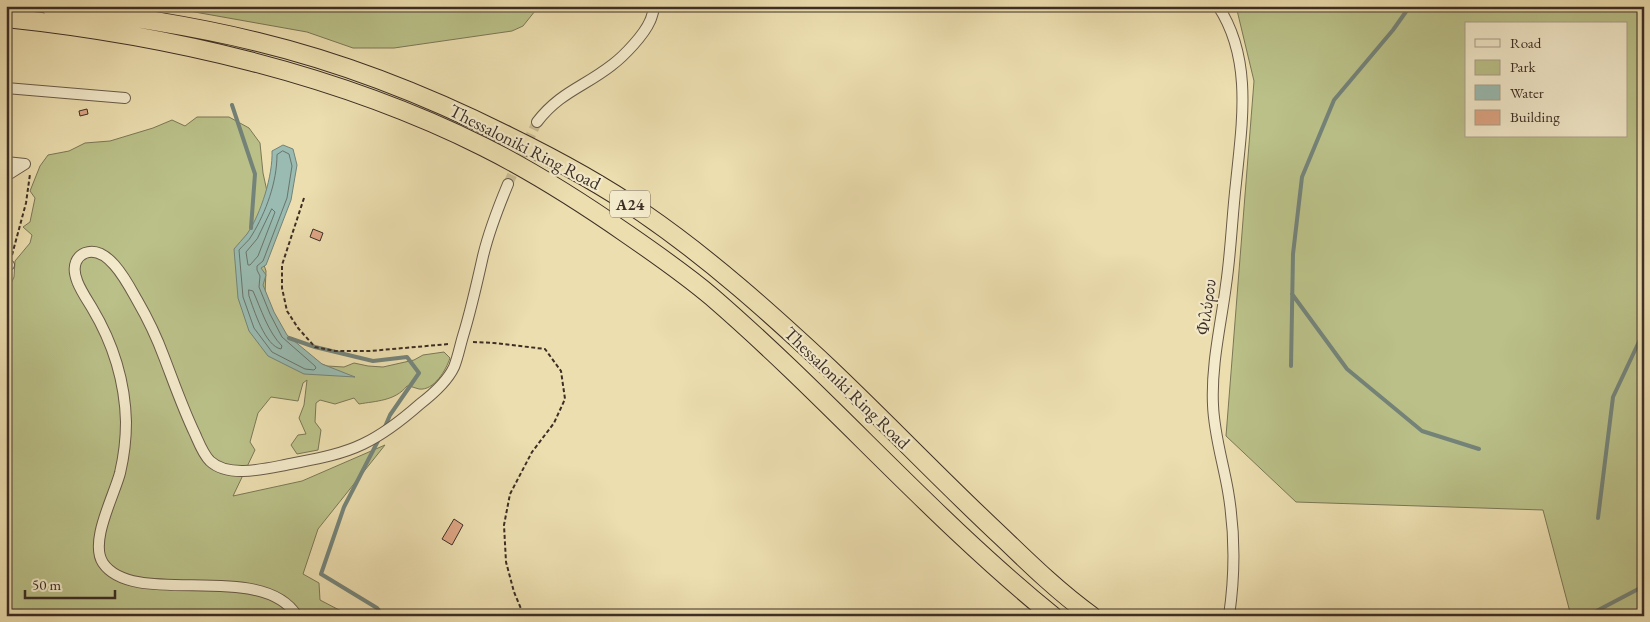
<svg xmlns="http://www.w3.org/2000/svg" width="1650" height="622" viewBox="0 0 1650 622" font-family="'EB Garamond',serif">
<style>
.green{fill:#bac088;stroke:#7b7756;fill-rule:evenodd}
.water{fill:#99bbb1;stroke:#748379}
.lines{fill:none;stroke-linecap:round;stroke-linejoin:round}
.shore{stroke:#6a746b;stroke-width:1}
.stream{stroke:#748379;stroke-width:4}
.building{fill:#dea584;stroke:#3c2e25}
.street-tunnel{stroke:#c9bb93;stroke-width:10;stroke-dasharray:10 5;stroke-linecap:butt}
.street-casing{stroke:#685a48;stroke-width:12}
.highway-casing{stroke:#3c2e25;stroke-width:20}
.path{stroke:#3c2e25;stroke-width:2;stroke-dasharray:4 2.5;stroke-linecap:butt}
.street{stroke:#f3eacb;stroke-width:10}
.highway{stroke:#ecdeaf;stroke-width:18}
.labels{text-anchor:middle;stroke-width:4.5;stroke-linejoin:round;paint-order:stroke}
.shield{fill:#f3eacb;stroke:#736657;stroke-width:1}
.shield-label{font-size:16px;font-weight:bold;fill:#3c2e25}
.street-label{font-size:18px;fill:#3c2e25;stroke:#f3eacb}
</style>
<rect width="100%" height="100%" fill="#ecdeaf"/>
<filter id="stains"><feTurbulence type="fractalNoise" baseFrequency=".004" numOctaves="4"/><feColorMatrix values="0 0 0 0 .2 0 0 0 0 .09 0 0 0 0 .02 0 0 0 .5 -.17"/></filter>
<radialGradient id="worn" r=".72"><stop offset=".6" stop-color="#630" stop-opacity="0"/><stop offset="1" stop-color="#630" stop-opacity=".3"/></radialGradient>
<!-- green -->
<path class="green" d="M161 6H539L523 26 512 31 394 48H353L307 32Z
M1236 6H1644V616H1571L1543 510 1296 502 1226 436 1254 81ZM1466 24H1626V136H1466Z
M197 117H229L249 128 260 143 263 173 275 228 263 262 266 271 265 294 267 327 311 360 327 366 344 367 354 363 368 366 383 367 414 360 423 355 444 352 450 358C446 370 434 391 419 389 415 388 411 386 407 386 395 401 376 401 359 404L354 398 335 404 320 400 316 403 315 422 321 430 318 450 297 454 291 445 298 435 306 434 299 418 304 405 307 380 303 383 298 401 271 397 258 413 250 442 255 450 233 496 302 481 385 445 318 529 303 574 319 583 320 600 343 612H371L376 616H6V294L14 277 15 261 30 243 32 235 23 227 30 222 35 198 30 191 40 166 48 155 69 151 85 143 110 141 153 128 172 120 185 126Z"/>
<!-- water -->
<path class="water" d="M283 145 293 149 297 165 291 200 266 265 261 268 266 275 263 285 274 312 287 335 322 364 355 377 304 374 268 356 249 331 238 298 234 249C238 244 243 239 247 234 261 214 273 175 272 151Z"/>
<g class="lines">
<!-- shore -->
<path class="shore" d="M283 151 289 154 292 166 287 198 263 261 257 266V270L260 276 259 287 270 314 282 337 315 366 316 368 314 370 305 369 272 352 254 328 243 297 239 250C243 245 249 241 252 235 266 212 277 182 277 155Z
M272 209 275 212 258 256 250 265H248L246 252 257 239Z
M249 290 253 291C261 309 268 332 282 346L281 349C265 346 254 310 249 296Z"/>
<!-- stream -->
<path class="stream" d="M232 105 255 174 251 228
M1292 294 1347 369 1422 431 1479 449
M289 338 315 347 373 361 407 357 419 373 390 415 384 429
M1291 366 1293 254 1302 177 1334 100 1393 30 1410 6
M380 437 344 507 321 574 377 608 384 616
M1598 518 1613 397 1644 331
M1587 616 1644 586"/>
</g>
<!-- building -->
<path class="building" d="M87 109 88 114 80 116 79 111Z
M313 229 323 233 320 241 310 237Z
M454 519 463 525 452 545 442 539Z"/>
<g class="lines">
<!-- street-tunnel -->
<path class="street-tunnel" d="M508 184 537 122"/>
<!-- street casing -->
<g class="street-casing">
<path id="street" d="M1218 6C1253 59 1242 123 1236 183 1232 217 1231 251 1226 285 1221 324 1211 365 1213 405 1214 434 1223 462 1228 491 1235 532 1235 575 1229 616
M6 88 125 98
M537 122C560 92 584 87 612 65 624 56 644 35 650 21 652 17 653 11 655 6
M6 162 25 164
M6 176 25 164
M6 266 9 265
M297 616C262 559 134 609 103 563 89 542 114 496 120 473 124 456 126 439 126 422 125 382 113 343 92 308 85 296 70 276 76 262 78 257 80 255 85 253 108 244 128 284 137 300 148 319 157 338 164 357 174 383 183 409 195 434 199 443 203 454 210 461 229 479 268 468 290 464 315 459 340 455 363 444 384 434 403 419 420 404 433 394 447 382 454 367 458 357 460 346 463 336 471 310 477 283 483 256 489 231 498 208 508 184"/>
</g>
<!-- highway casing -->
<g class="highway-casing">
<path id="highway" d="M50 6C119 15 190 25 258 42 345 63 428 96 508 136 555 159 600 183 643 213 710 259 770 313 829 368 888 424 944 483 1003 538 1031 565 1060 593 1092 616
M6 18C168 35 338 74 484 147 534 172 581 202 627 234 656 254 685 274 712 297 830 399 932 518 1053 616"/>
</g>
<!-- path -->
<path class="path" d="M304 198 282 265V288L287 311 298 328 315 347 335 351H370L449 344
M12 255 26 203 30 174
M473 342 494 343 545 349 561 371 565 399 554 423 532 452 510 494 504 525 506 562 514 592 524 616"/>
<!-- street -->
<use href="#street" class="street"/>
<!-- highway -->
<use href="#highway" class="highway"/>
</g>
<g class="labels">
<!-- shield labels -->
<rect class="shield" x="610" y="190.5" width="40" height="27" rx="4"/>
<g class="shield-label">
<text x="630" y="210">Α24</text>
</g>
<!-- street labels -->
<g class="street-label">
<text transform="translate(525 147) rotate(27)" y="6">Thessaloniki Ring Road</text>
<text transform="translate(1206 307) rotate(-82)" y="6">Φιλύρου</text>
<text transform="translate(847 388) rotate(44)" y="6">Thessaloniki Ring Road</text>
</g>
</g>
<!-- margin -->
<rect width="1650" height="622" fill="none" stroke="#ecdeaf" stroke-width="25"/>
<rect x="8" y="8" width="1635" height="607" fill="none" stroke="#3c2e25" stroke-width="2.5"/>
<rect x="12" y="12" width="1625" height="597" fill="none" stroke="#3c2e25"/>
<!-- legend -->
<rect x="1465" y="22" width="162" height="115" fill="#f3eacb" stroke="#aa9f89"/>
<rect x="1475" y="39" width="25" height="8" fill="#f3eacb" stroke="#aa9f89"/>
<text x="1510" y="48" font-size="15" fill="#3c2e25">Road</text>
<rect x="1475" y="60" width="25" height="15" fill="#bac088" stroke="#aa9f89"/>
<text x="1510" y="72" font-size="15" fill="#3c2e25">Park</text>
<rect x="1475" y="85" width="25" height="15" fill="#99bbb1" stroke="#aa9f89"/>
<text x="1510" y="98" font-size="15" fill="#3c2e25">Water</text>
<rect x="1475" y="110" width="25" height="15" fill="#dea584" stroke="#aa9f89"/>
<text x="1510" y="122" font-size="15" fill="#3c2e25">Building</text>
<!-- scale -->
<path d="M25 590v8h90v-8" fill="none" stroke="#3c2e25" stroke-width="2.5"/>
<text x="32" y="590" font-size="15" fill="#3c2e25" stroke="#f3eacb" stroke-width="4" paint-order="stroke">50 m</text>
<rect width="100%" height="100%" filter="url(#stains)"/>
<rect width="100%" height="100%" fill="url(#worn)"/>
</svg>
